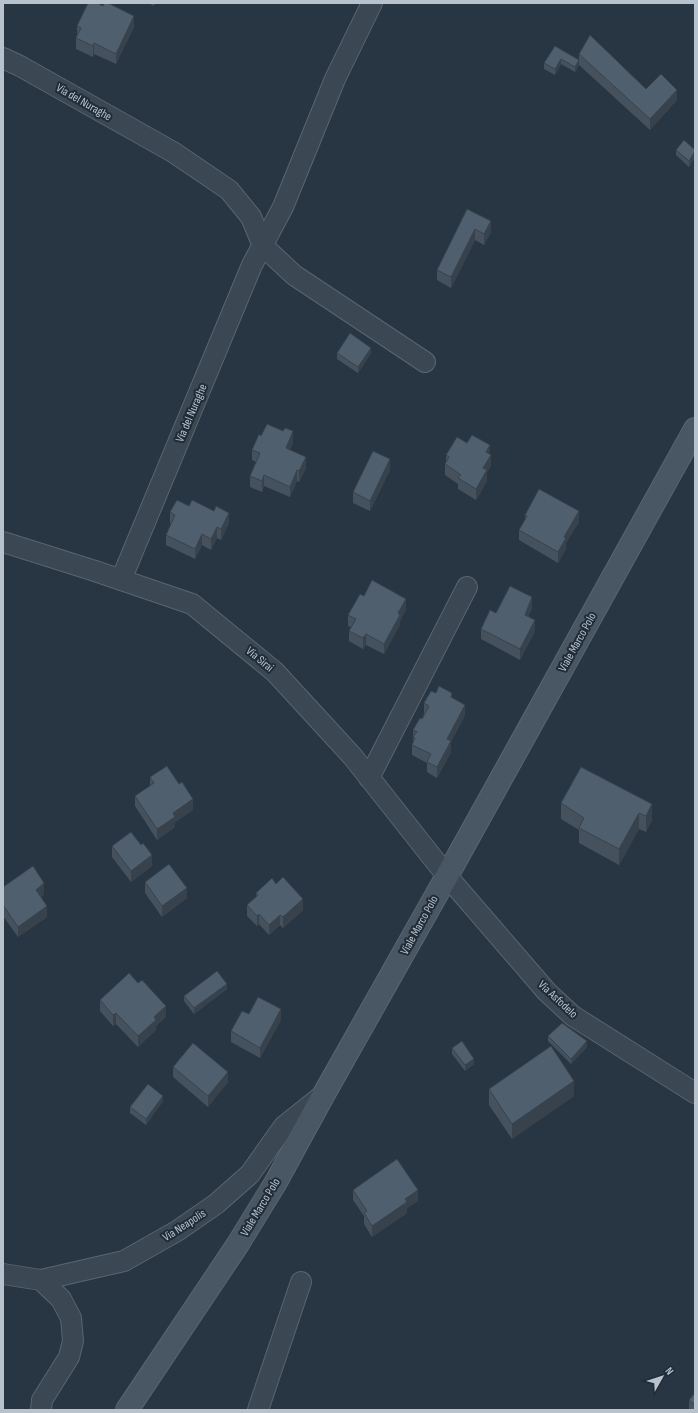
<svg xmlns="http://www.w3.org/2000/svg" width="698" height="1413" viewBox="0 0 698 1413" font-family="'Sofia Sans Condensed',sans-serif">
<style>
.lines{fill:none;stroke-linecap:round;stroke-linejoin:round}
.street-casing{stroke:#59656f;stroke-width:22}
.secondary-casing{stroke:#59656f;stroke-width:24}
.street{stroke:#3b4752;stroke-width:20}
.secondary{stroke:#495765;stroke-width:22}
.wall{fill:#45525e}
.shaded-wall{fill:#38424c}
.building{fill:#505f6d;stroke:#38424c}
.labels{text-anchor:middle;stroke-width:4;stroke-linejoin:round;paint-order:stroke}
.street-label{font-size:12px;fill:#b8c2cc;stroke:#202c37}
</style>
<rect width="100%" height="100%" fill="#273642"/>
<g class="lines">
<!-- street casing -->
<g class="street-casing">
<path id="street" d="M3 58 20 66 173 152 229 190 251 217 263 246 294 275 425 362
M3 542 95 571 192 604 275 672 353 757 447 876 547 992 573 1016 695 1093
M121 580 252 265 283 207 335 79 372 3
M369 778 467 587
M3 1274 41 1280 124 1261 177 1231 216 1204 250 1174 284 1126 323 1095
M41 1410 42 1400 69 1357 73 1341 71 1318 61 1299 41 1280
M258 1410 301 1282"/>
</g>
<!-- secondary casing -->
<g class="secondary-casing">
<path id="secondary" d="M127 1410 238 1244 276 1182 324 1094 447 876 695 429"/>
</g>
<!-- street -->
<use href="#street" class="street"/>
<!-- secondary -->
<use href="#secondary" class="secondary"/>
</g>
<!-- wall -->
<path class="wall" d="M148 3H155L154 6Z
M77 26 134 27 116 64 94 54 93 57 76 49V38L77 35Z
M555 46 579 65 575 72 561 64 555 75 544 69V63Z
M579 54 646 89 677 100 650 130 579 65Z
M676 150H695V157L689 167 676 155Z
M467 209 491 232 484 245 475 240 451 288 437 280V270Z
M337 353H371L358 373 337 359Z
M261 436 293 442 290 450 306 468 299 482 297 481 290 497 264 486 262 492 250 487V476L256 462 252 460V450Z
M467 443 490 454 491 466 487 472V481L476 500 458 489V484L445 475V464L446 463V455Z
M390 470 370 511 353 503V492Z
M189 506 229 523 221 540 217 538 211 550 202 545 195 559 166 545V535L171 524 170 523V512Z
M525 515 579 522 566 543V549L558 563 519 540V530L525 520Z
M364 596 406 609 400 621V625L384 654 366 645 363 649 349 641V631L351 627 348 626V615Z
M532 608 528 617 535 631 520 660 481 639V629L496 613Z
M436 693 452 698 465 715 451 742V752L437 778 427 772V763L412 755V745L413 743V730L422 719 424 714V703Z
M581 767 652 820 646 832 639 829 619 865 579 843V830L561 819V803Z
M150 777 193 810 175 822V827L157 840 135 806V796L150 786Z
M112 846 152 866 131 882 112 857Z
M145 882 187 898 162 917 145 893Z
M276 884 303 910 283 928 280 925 269 935 259 924 257 926 247 916V905L256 897V893Z
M3 887 44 894 41 897 47 917 18 937 3 916Z
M227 989 194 1014 184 1001V996Z
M100 1000 166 1017 156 1026V1030L138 1047 116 1024 113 1026 100 1011Z
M281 1020 260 1058 231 1042V1031Z
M548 1036 587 1047 571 1064 548 1041Z
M452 1048 474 1064 465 1071 452 1054Z
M173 1067 228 1082 208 1107 173 1077Z
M489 1089 574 1096 512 1139 489 1105Z
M163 1101 146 1125 130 1113V1107Z
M353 1190 418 1201 407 1208V1213L372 1237 364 1224V1216L353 1200Z
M695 1393V1410H689V1400Z"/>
<!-- shaded-wall -->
<path class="shaded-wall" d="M134 16V27L116 64V54Z
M94 43V54L93 57V46Z
M561 59V64L555 75V69Z
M579 60V65L575 72V67Z
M677 90V100L650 130V119Z
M695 151V157L689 167V161Z
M491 221V232L484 245V234Z
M475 229V240L451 288V277Z
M371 348V353L358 373V367Z
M293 431V442L286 459V448Z
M490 445V456L486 452Z
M491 455V466L487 472V481L476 500V489L483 468Z
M306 457V468L299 482V471Z
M390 459V470L370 511V501Z
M297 470V481L290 497V487Z
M264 475V486L262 492V481Z
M579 511V522L566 543V549L558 563V552L564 537Z
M229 513V523L221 540V529Z
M217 527V538L211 550V539Z
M202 534V545L195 559V549Z
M532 597V608L525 625V615Z
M406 599V609L400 621V625L384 654V644L398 613Z
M535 620V631L520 660V649Z
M366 634V645L363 649V638Z
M465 705V715L451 742V752L437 778V767L447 739Z
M193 799V810L175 822V827L157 840V829L173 813Z
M652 804V820L646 832V816Z
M639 813V829L619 865V849Z
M152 855V866L131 882V871Z
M44 883V894L36 900V890Z
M187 888V898L162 917V906Z
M303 899V910L283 928V917Z
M47 906V917L18 937V927Z
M259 914V924L257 926V916Z
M280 915V925L269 935V925Z
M227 984V989L194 1014V1008Z
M166 1006V1017L156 1026V1030L138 1047V1036L154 1017Z
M281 1009V1020L260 1058V1048Z
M116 1013V1024L113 1026V1015Z
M587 1041V1047L571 1064V1059Z
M474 1059V1064L465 1071V1065Z
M228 1072V1082L208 1107V1096Z
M574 1081V1096L512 1139V1124Z
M163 1096V1101L146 1125V1119Z
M418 1190V1201L407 1208V1213L372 1237V1226L405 1199Z"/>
<!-- building -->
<path class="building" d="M88 3H97L103 6 104 3H108L134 16 116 54 94 43 93 46 76 38 81 28 77 26Z
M590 35 646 89 661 74 677 90 650 119 579 54Z
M555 46 579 60 575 67 561 59 555 69 544 63Z
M684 140 695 150V151L689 161 676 150Z
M467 209 491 221 484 234 475 229 451 277 437 270Z
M350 333 371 348 358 367 337 353Z
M267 424 283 431 285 428 293 431 286 448 306 457 299 471 297 470 290 487 264 475 262 481 250 476 260 453 252 450 259 434 261 436Z
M472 435 490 445 486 452 491 455 483 468 487 470 476 489 458 478 461 475 445 464 449 457 446 455 457 437 467 443Z
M373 451 390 459 370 501 353 492Z
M539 489 579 511 564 537 566 538 558 552 519 530 527 516 525 515Z
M177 500 189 506 192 500 214 511 216 506 229 513 221 529 217 527 211 539 202 534 195 549 166 535 175 515 170 512Z
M372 580 406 599 398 613 400 615 384 644 366 634 363 638 349 631 356 619 348 615 360 594 364 596Z
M510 586 532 597 525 615 535 620 520 649 481 629 490 610 496 613Z
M439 686 452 693 451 697 465 705 447 739 451 741 437 767 427 762 431 754 412 745 415 738 413 737 417 732 413 730 420 718 422 719 429 706 424 703 431 691 436 693Z
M167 766 179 784 182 782 193 799 173 813 175 817 157 829 135 796 154 783 150 777Z
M581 767 652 804 646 816 639 813 619 849 579 828 584 818 561 803Z
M131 832 141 845 143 843 152 855 131 871 112 846Z
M169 864 187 888 162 906 145 882Z
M33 866 44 883 36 890 47 906 18 927 3 905V887Z
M283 877 303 899 283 917 280 915 269 925 259 914 257 916 247 905 258 895 256 893 272 878 276 884Z
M217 971 227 984 194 1008 184 996Z
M129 973 138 983 142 980 166 1006 154 1017 156 1020 138 1036 116 1013 113 1015 100 1000Z
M258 997 281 1009 260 1048 231 1031 242 1011 249 1014Z
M562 1023 587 1041 571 1059 548 1036Z
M462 1041 474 1059 465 1065 452 1048Z
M193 1043 228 1072 208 1096 173 1067Z
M551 1046 574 1081 512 1124 489 1089Z
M148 1084 163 1096 146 1119 130 1107Z
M397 1159 418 1190 405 1199 407 1202 372 1226 364 1213 367 1211 353 1190Z
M695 1393V1405L689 1400Z"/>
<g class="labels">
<!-- street labels -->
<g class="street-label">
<text transform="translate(84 102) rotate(30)" y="4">Via del Nuraghe</text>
<text transform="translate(191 413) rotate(-67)" y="4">Via del Nuraghe</text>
<text transform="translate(577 642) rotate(-61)" y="4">Viale Marco Polo</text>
<text transform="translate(260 659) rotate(40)" y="4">Via Sirai</text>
<text transform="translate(419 925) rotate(-61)" y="4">Viale Marco Polo</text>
<text transform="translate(558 999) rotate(43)" y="4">Via Asfodelo</text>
<text transform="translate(260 1207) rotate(-59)" y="4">Viale Marco Polo</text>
<text transform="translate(184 1225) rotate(-33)" y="4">Via Neapolis</text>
</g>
</g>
<!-- border -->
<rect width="698" height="1413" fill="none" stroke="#b8c2cc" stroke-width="8"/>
<!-- north arrow -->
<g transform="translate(662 1377) rotate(51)" stroke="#202c37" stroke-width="3" paint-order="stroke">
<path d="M0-3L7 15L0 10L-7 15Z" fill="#b8c2cc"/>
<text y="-6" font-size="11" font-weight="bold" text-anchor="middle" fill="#b8c2cc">N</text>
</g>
</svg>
